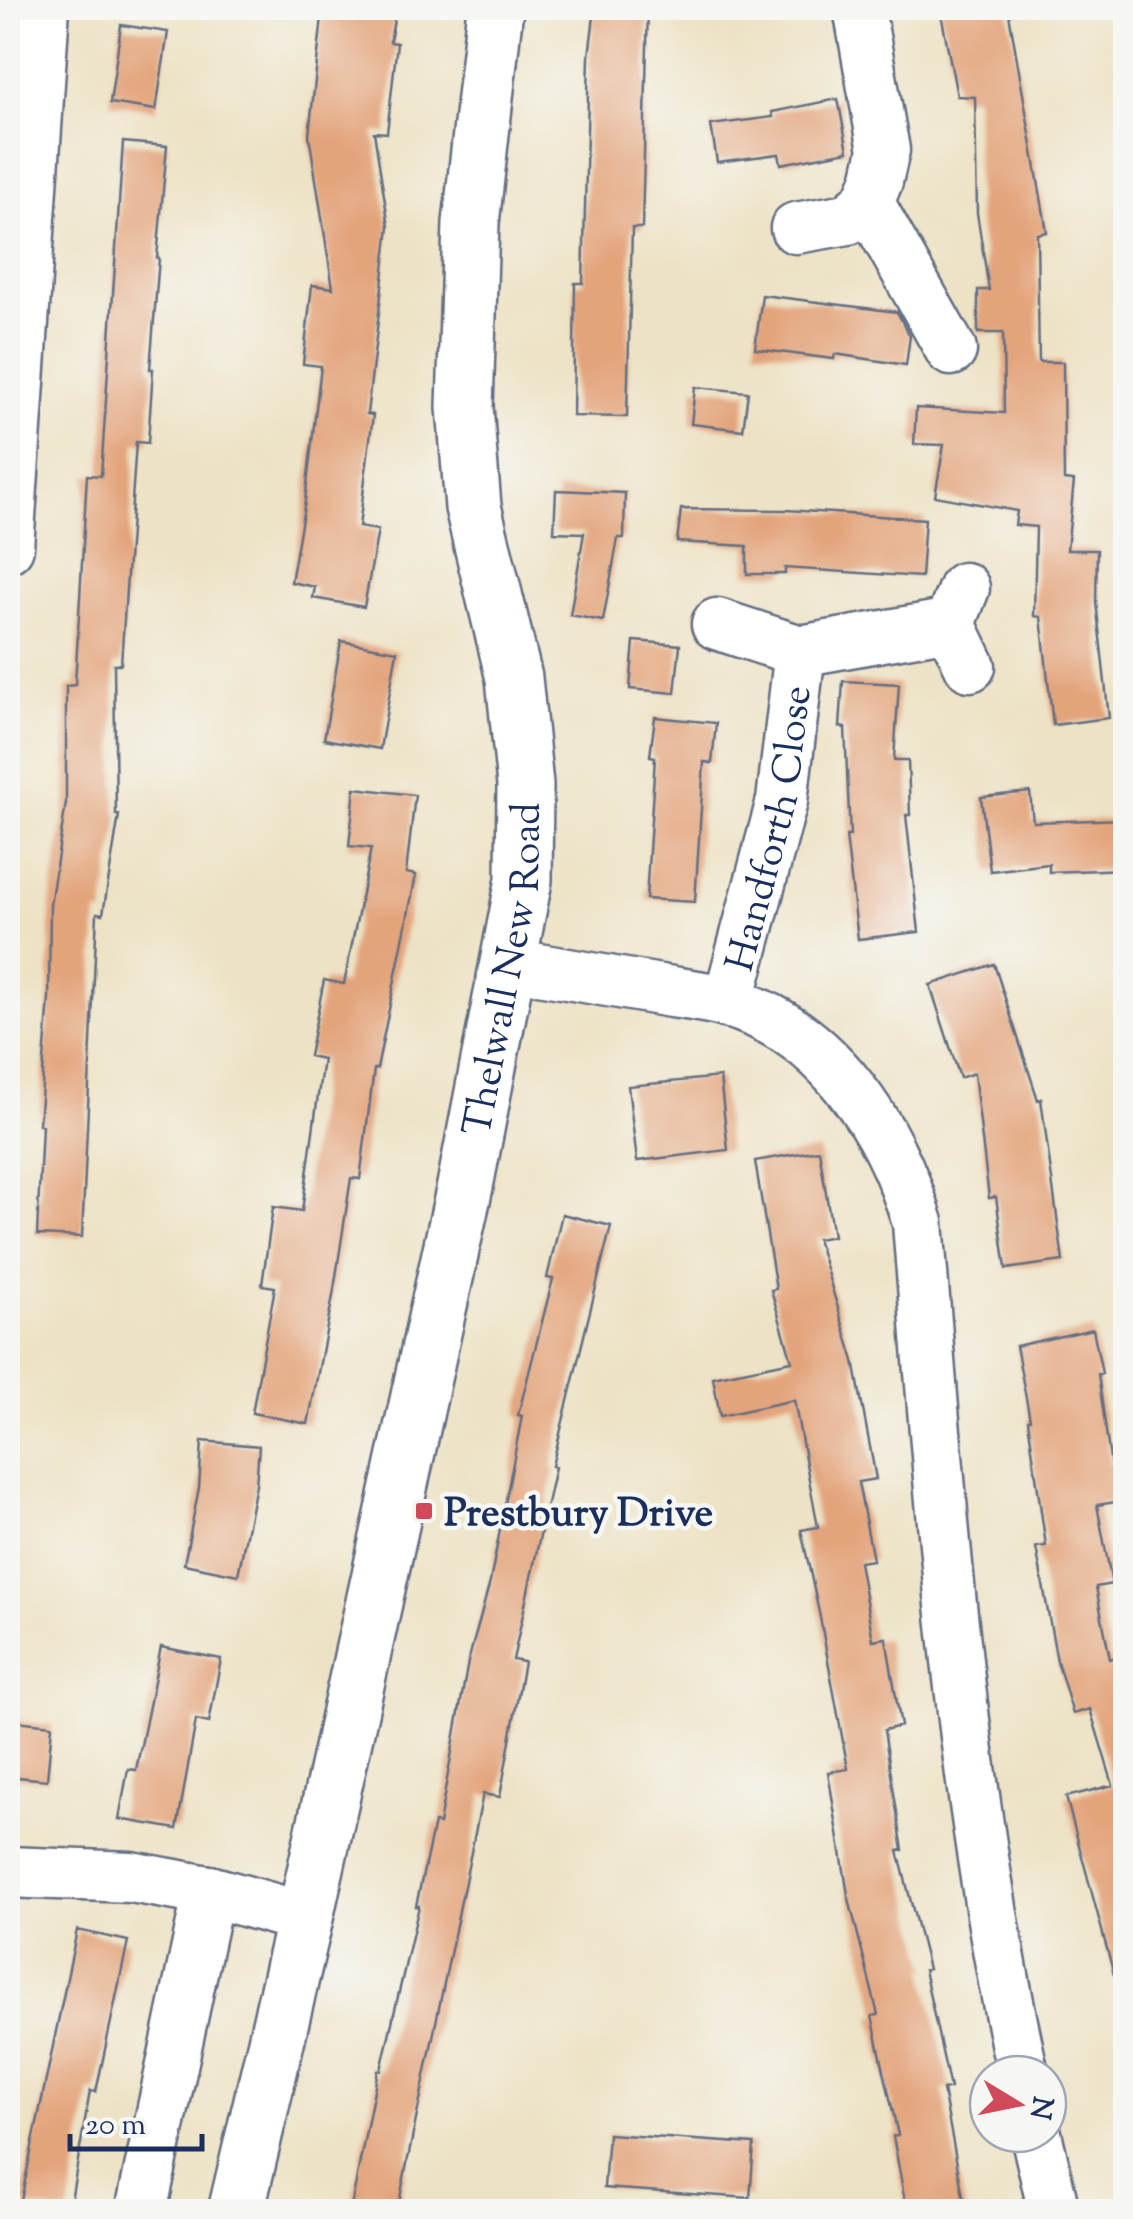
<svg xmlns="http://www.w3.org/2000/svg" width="1133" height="2219" viewBox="0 0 1133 2219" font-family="'Sorts Mill Goudy',serif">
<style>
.water{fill:#51b9cf;stroke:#367496;stroke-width:2.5}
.building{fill:#e3a47c}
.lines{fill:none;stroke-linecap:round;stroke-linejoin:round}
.minor-casing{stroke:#646e82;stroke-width:55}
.secondary-casing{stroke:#646e82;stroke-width:60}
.minor{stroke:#fff;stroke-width:50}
.secondary{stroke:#fff;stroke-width:55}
.poi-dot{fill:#d1495b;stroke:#f6f6f2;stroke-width:4}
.labels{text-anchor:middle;stroke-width:9;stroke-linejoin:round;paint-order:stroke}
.street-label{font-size:40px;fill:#1b2f5e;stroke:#f6f6f2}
.poi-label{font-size:40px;font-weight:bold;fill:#1b2f5e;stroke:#f6f6f2;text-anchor:start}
</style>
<rect width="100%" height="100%" fill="#f6f6f2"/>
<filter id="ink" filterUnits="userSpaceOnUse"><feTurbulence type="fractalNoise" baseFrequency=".01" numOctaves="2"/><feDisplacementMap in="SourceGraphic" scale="20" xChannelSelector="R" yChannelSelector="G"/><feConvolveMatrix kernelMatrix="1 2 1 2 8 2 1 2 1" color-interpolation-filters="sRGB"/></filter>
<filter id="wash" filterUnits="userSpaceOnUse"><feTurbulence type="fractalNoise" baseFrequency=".0048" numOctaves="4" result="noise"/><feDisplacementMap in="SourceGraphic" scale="40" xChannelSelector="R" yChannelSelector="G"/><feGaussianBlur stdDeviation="2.25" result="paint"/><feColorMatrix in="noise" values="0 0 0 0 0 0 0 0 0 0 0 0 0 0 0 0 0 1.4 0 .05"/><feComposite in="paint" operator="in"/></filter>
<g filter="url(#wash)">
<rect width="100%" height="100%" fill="#ede2c5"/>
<!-- water -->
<path class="water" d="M1112 8H1125V96Z"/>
<g id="blocks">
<!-- building -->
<path class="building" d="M323 8H396L390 42 397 43 387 133 374 132 389 227 367 414 373 415 359 527 378 530 364 607 313 598 315 587 291 582 305 501 321 366 303 364 312 285 333 288 309 135Z
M595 8H648L642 228H632L627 417 573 416 575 283H583L589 56Z
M940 8H1008L1047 232 1037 234 1039 362H1063L1064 480 1074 481 1067 550H1097L1096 602 1109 718 1053 725 1041 617 1034 616 1036 527 1015 525 1017 511 935 496 944 445 914 444 916 408 1004 413 1003 333H978V290H989L977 213 975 97 957 96Z
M121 25 168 32 156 110 110 103Z
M838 99 848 151 781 164 779 154 717 162 711 125 773 117 772 112Z
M123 142 167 146 157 258H159L150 369H153L148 443 136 442 121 664H114L116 815H119L103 914 97 913 82 1237 37 1235 42 1125 39 1124 49 998 50 905 66 803V686L75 685 87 475 101 476Z
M762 295 897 312 910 336 906 365 835 354 834 359 755 349Z
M695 387 748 392 743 430 691 424Z
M556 490 625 493 624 538H618L603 621 570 615 584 533 554 532Z
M681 509 786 510 925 519 921 577 785 568V574H747V546L677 542Z
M341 641 397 651 380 749 324 739Z
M634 641 680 645 675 693 630 689Z
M843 681 899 684 894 760H908L910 815H906L919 932 858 939 846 836H850L845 728 840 727Z
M655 717 716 723 712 763 704 762 695 902 646 899 655 757 650 756Z
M355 788 415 795 406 873 416 875 377 1069H374L360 1179 351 1178 333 1296 308 1424 252 1413 275 1287 262 1285 273 1207 302 1211 323 1059 309 1056 324 980 344 984 371 848 349 846Z
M1030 792 1033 822 1126 819V869L1049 872V864L990 871 981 797Z
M994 964 1038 1100 1041 1099 1063 1261 1006 1269 996 1197 989 1198 974 1073 960 1078 930 985Z
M720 1077 728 1150 637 1161 628 1086Z
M819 1150 833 1236 817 1239 854 1361 876 1479 858 1482 873 1560 859 1562 873 1640 886 1638 901 1726 884 1730 903 1850 898 1851 928 1969 924 1970 950 2088 943 2090 966 2212H907L893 2136 898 2135 872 2016 878 2015 848 1895 828 1772 848 1769 820 1617 801 1530 818 1527 794 1400 720 1416 713 1377 792 1361 771 1290 776 1289 755 1161Z
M562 1214 611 1226 552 1466 555 1467 513 1660 524 1662 500 1797 483 1794 397 2212H350L378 2070H381L419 1906H416L434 1823 439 1824 468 1662 490 1582 522 1416 518 1415 553 1279 547 1278Z
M1093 1329 1102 1373 1098 1374 1116 1502 1097 1505 1112 1584 1096 1587 1110 1659 1126 1654V1974L1114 1975 1066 1797 1113 1785 1090 1709 1073 1714 1057 1661 1036 1547 1046 1546 1028 1420 1030 1419 1016 1346Z
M202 1441 259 1446 256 1485 238 1575 184 1564 199 1488Z
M161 1647 221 1659 209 1723 196 1720 177 1829 119 1819 128 1769 136 1770Z
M8 1720 52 1725 47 1780 8 1776Z
M77 1930 128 1941 96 2092 90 2091 69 2212H55L20 2205Z
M608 2134 754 2144 750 2198 604 2188Z"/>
</g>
</g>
<g filter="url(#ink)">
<use href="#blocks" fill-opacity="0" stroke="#646e82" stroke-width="2.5"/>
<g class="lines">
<!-- minor casing -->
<g class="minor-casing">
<g id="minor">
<path d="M868 202 951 350"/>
<path d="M796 228 848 219 868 202 877 181 884 150 859 8"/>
<path d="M8 547 44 8"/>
<path d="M717 624 800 651"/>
<path d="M950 624 970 666"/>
<path d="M510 964C560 973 610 981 660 990 682 994 705 996 727 1002 828 1030 890 1129 918 1223 941 1508 961 1794 1023 2074"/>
<path id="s1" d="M728 1003 782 801 800 651 950 624 964 588"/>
<path d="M8 1872 131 1877 209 1891 305 1918"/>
<path d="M1036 2134 1054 2212"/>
<path d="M141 2212 209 1891"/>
</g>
</g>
<!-- secondary casing -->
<g class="secondary-casing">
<g id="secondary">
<path id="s2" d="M236 2212 305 1918 465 1186 524 880 525 785 514 678 473 507 465 407 471 223 495 8"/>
</g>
</g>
<!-- minor -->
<use href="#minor" class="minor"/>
<!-- secondary -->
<use href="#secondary" class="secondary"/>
</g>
</g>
<!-- markers -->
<rect class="poi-dot" x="414" y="1501" width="20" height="20" rx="5"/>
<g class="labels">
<!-- street labels -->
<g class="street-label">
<text dy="14" stroke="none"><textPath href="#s1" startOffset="180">Handforth Close</textPath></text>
<text dy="14" stroke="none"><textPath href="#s2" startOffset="1272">Thelwall New Road</textPath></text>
</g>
<!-- poi labels -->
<g class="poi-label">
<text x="444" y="1525">Prestbury Drive</text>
</g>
</g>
<!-- margin -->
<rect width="1133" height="2219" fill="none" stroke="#f6f6f2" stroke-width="40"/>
<!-- north arrow -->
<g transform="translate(1018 2104) rotate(100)"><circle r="48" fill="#f6f6f2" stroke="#9ea6b7" stroke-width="2.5"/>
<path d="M0-8L18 38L0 25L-18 38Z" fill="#d1495b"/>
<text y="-15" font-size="28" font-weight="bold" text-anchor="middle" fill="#1b2f5e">N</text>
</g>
<!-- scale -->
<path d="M70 2134v15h132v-15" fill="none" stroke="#1b2f5e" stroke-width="5"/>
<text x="85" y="2134" font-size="30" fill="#1b2f5e" stroke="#f6f6f2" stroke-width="8" paint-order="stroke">20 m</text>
</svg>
